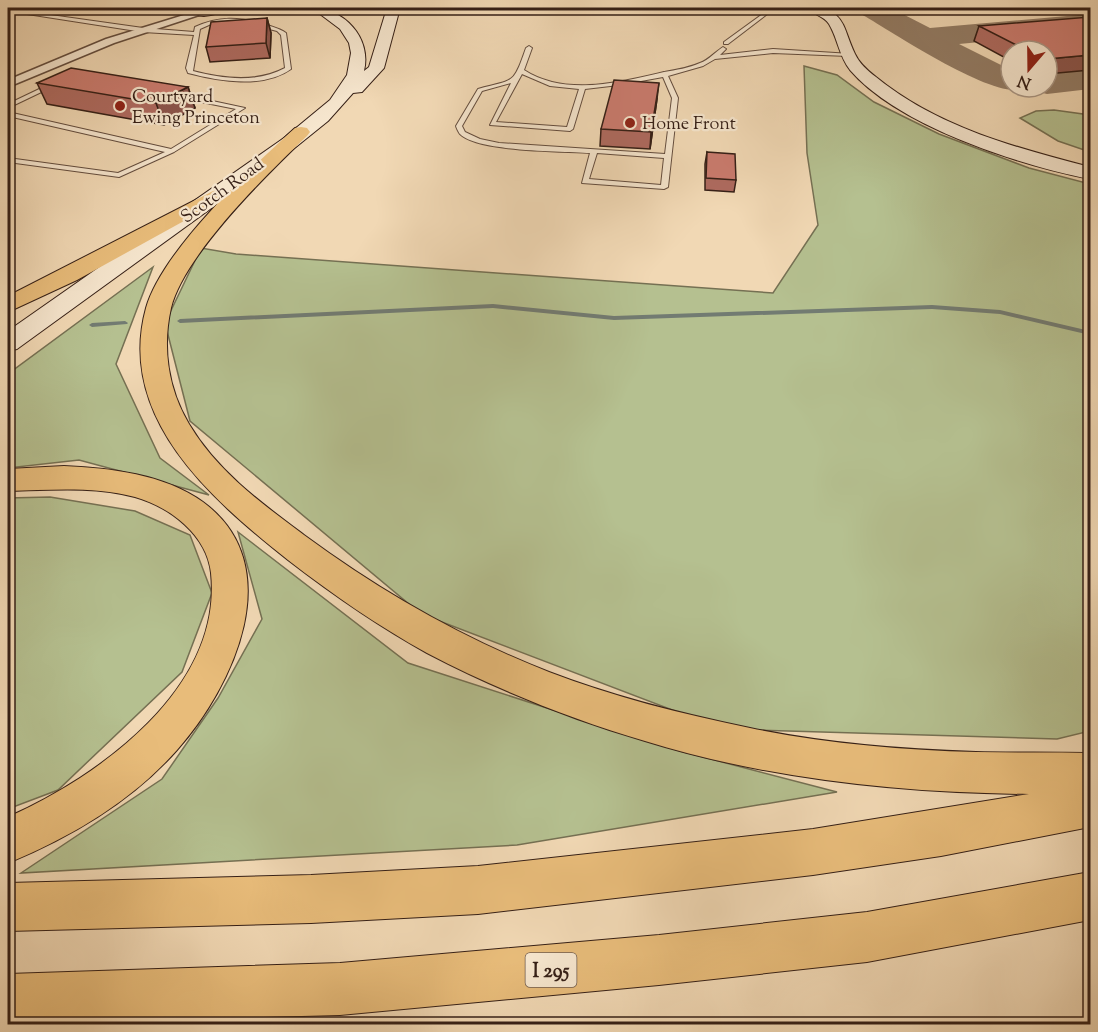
<svg xmlns="http://www.w3.org/2000/svg" width="1098" height="1032" viewBox="0 0 1098 1032" font-family="'Sorts Mill Goudy',serif">
<style>
.green{fill:#b5c090;stroke:#757053;stroke-width:1.5}
.lines{fill:none;stroke-linecap:round;stroke-linejoin:round}
.stream{fill:#727b72;fill-rule:evenodd}
.taxiway{fill:#937c65;fill-rule:evenodd}
.lane-casing{stroke:#644d3e;stroke-width:2}
.street-casing{stroke:#644d3e;stroke-width:3}
.secondary-casing{stroke:#351f16;stroke-width:2}
.highway-casing{stroke:#351f16;stroke-width:2}
.lane{fill:#f6e6ce;fill-rule:evenodd}
.street{fill:#f6e6ce;fill-rule:evenodd}
.secondary{fill:#f6e6ce;fill-rule:evenodd}
.highway{fill:#e8bc7a;fill-rule:evenodd}
.wall{fill:#ae6a5f;stroke:#351f16;stroke-width:1.5}
.shaded-wall{fill:#8d564d;stroke:#351f16;stroke-width:1.5}
.building{fill:#ca7b6e;stroke:#351f16;stroke-width:1.5}
.poi-dot{fill:#8f2418;stroke:#f6e6ce;stroke-width:2}
.labels{text-anchor:middle;stroke-width:4.5;stroke-linejoin:round;paint-order:stroke}
.far-poi-label{font-size:18px;fill:#351f16;stroke:#f6e6ce;text-anchor:start}
.far-street-label{font-size:18px;fill:#351f16;stroke:#f6e6ce}
.shield{fill:#f6e6ce;stroke:#6f5b4d;stroke-width:1.5}
.shield-label{font-size:20px;font-weight:bold;fill:#351f16}
</style>
<rect width="100%" height="100%" fill="#f1d8b4"/>
<filter id="stains"><feTurbulence type="fractalNoise" baseFrequency=".00333" numOctaves="4"/><feColorMatrix values="0 0 0 0 .2 0 0 0 0 .09 0 0 0 0 .02 0 0 0 .5 -.17"/></filter>
<radialGradient id="worn" r=".72"><stop offset=".6" stop-color="#630" stop-opacity="0"/><stop offset="1" stop-color="#630" stop-opacity=".3"/></radialGradient>
<!-- green -->
<path class="green" d="M804 66 837 75 874 102 939 134 1029 168 1090 184V731L1057 739 722 729 421 614 190 421 165 323 201 248 236 254 773 293 818 225 807 153Z
M1054 110 1090 115V152L1058 141 1020 118 1036 111Z
M153 267 116 364 160 458 209 495 79 460 8 468V374Z
M50 497 135 511 190 535 212 593 182 672 58 790 8 809V498Z
M238 532 408 663 680 751 837 792 517 845 21 873 162 779 218 698 262 619Z"/>
<g class="lines">
<!-- stream -->
<path class="stream" d="M493 304 614 316 932 305 1000 310 1090 331V335L1000 314 932 309 614 320 493 308 180 323 177 321 180 319Z
M125 321 128 323 127 324 92 327 89 325 92 323Z"/>
<!-- taxiway -->
<path class="taxiway" d="M857 8H891L930 28 1090 14V32L959 44 1011 70V87H1025C1002 106 888 29 861 14Z
M1090 69V89L1047 94 1035 91 1032 87H1047V74Z"/>
<!-- lane casing -->
<g class="lane-casing">
<path id="lane" d="M771 8H775L728 44H724V42Z
M8 9 143 28 194 32 195 27C219 16 239 17 264 24 272 27 279 28 286 33L291 69C263 89 219 81 188 73L186 68 194 35 143 32 8 11ZM218 21H238L277 31 281 35 285 68C257 83 223 79 193 71L200 29Z
M529 46 532 48 524 70C566 97 621 82 664 72 676 70 689 68 700 63 709 60 715 52 723 47L726 49 720 55 773 49 851 54 848 56 773 53 715 59 703 66 668 76 678 98 668 187 664 189 582 183 590 153C563 151 478 152 460 134 459 133 456 127 456 126L478 89C515 79 513 85 526 48ZM522 74 550 86 579 89 567 127 496 122ZM663 77 672 98 665 154 499 143 480 139 465 132 462 126 482 91 511 83 490 125 570 131 573 129 585 89 619 85ZM597 153 664 158 661 185 589 179Z
M54 82 56 85 8 108V104Z
M203 99 245 108 174 152 119 177 8 162V158L118 173 165 152 8 116V112L171 149 236 109 201 102Z"/>
</g>
<!-- street casing -->
<g class="street-casing">
<path id="street" d="M197 11 205 13 114 43 8 87V80L106 39Z"/>
</g>
<!-- secondary casing -->
<g class="secondary-casing">
<path id="secondary" d="M189 8H225C214 17 196 20 189 8Z
M312 8C344 8 372 38 364 71L369 67 387 8H400L384 68 362 92 353 93 328 121 297 146 17 349 8 351V331L284 138 330 100 347 75 351 53 349 43 340 29Z
M809 8C846 8 842 27 855 54 859 63 868 71 876 77 937 127 1016 148 1090 167V179C1019 165 898 126 850 70 839 56 838 39 829 24 824 16 813 15 809 8Z"/>
</g>
<!-- highway casing -->
<g class="highway-casing">
<path id="highway" d="M301 127 307 128 310 132 307 136C267 174 184 255 171 308 162 348 168 389 189 424 217 471 261 503 304 535 380 591 462 638 549 672 614 697 682 714 750 728 823 743 901 750 976 752 1014 753 1053 752 1090 753V827L941 856 813 875 478 914 311 923 8 931V883L311 875 478 866 813 829 1029 794C900 793 768 779 645 741 570 719 496 689 427 653 378 626 332 594 288 560 211 499 116 417 146 308 162 251 251 168 295 128Z
M215 190 222 192 225 196 222 200 77 280 8 312V296Z
M64 466C110 468 164 474 203 502 290 566 233 687 177 750 131 802 71 837 8 863V817C100 776 223 688 211 573 207 535 170 507 135 497 93 486 50 490 8 491V469Z
M1090 872V920L867 962 659 985 340 1015 8 1024V974L340 963 659 935 867 912Z"/>
</g>
<!-- lane -->
<use href="#lane" class="lane"/>
<!-- street -->
<use href="#street" class="street"/>
<!-- secondary -->
<use href="#secondary" class="secondary"/>
<!-- highway -->
<use href="#highway" class="highway"/>
</g>
<!-- wall -->
<path class="wall" d="M267 18 271 33 270 58 210 62 206 47Z
M979 26 1047 51H1011V61L974 41Z
M37 83 188 87 195 108 164 125 47 104Z
M657 99 650 149 600 146 601 129Z
M707 152 736 180 734 192 705 190V164Z"/>
<!-- shaded-wall -->
<path class="shaded-wall" d="M267 18 271 33 270 58 266 43Z
M1090 55V70L1047 74V59Z
M659 83 657 99 650 149 651 132Z
M188 87 195 108 164 125 156 103Z"/>
<!-- building -->
<path class="building" d="M1090 17V55L1047 59V51H1028L979 26Z
M267 18 266 43 206 47 211 22Z
M71 68 188 87 156 103 37 83Z
M614 80 659 83 651 132 601 129Z
M707 152 735 154 736 180 706 178Z"/>
<!-- markers -->
<g class="poi-dot">
<circle cx="120" cy="106" r="6"/>
<circle cx="630" cy="123" r="6"/>
</g>
<g class="labels">
<!-- far-poi labels -->
<g class="far-poi-label">
<text x="132" y="102">Courtyard<tspan x="132" dy="21">Ewing Princeton</tspan></text>
<text x="642" y="129">Home Front</text>
</g>
<!-- far-street labels -->
<g class="far-street-label">
<text transform="translate(222 190) rotate(-36)" y="6">Scotch Road</text>
</g>
<!-- shield labels -->
<rect class="shield" x="525.5" y="953" width="51" height="34" rx="4.5"/>
<g class="shield-label">
<text x="551" y="977">I 295</text>
</g>
</g>
<!-- margin -->
<rect width="1098" height="1032" fill="none" stroke="#f1d8b4" stroke-width="30"/>
<rect x="9" y="9" width="1080" height="1014" fill="none" stroke="#351f16" stroke-width="3"/>
<rect x="15" y="15" width="1068" height="1002" fill="none" stroke="#351f16" stroke-width="1.5"/>
<!-- north arrow -->
<g transform="translate(1029 69) rotate(200)"><circle r="28" fill="#f6e6ce" stroke="#a99684" stroke-width="1.5"/>
<path d="M0-4.5L10 22L0 15L-10 22Z" fill="#8f2418"/>
<text y="-9" font-size="16" font-weight="bold" text-anchor="middle" fill="#351f16">N</text>
</g>
<rect width="100%" height="100%" filter="url(#stains)"/>
<rect width="100%" height="100%" fill="url(#worn)"/>
</svg>
